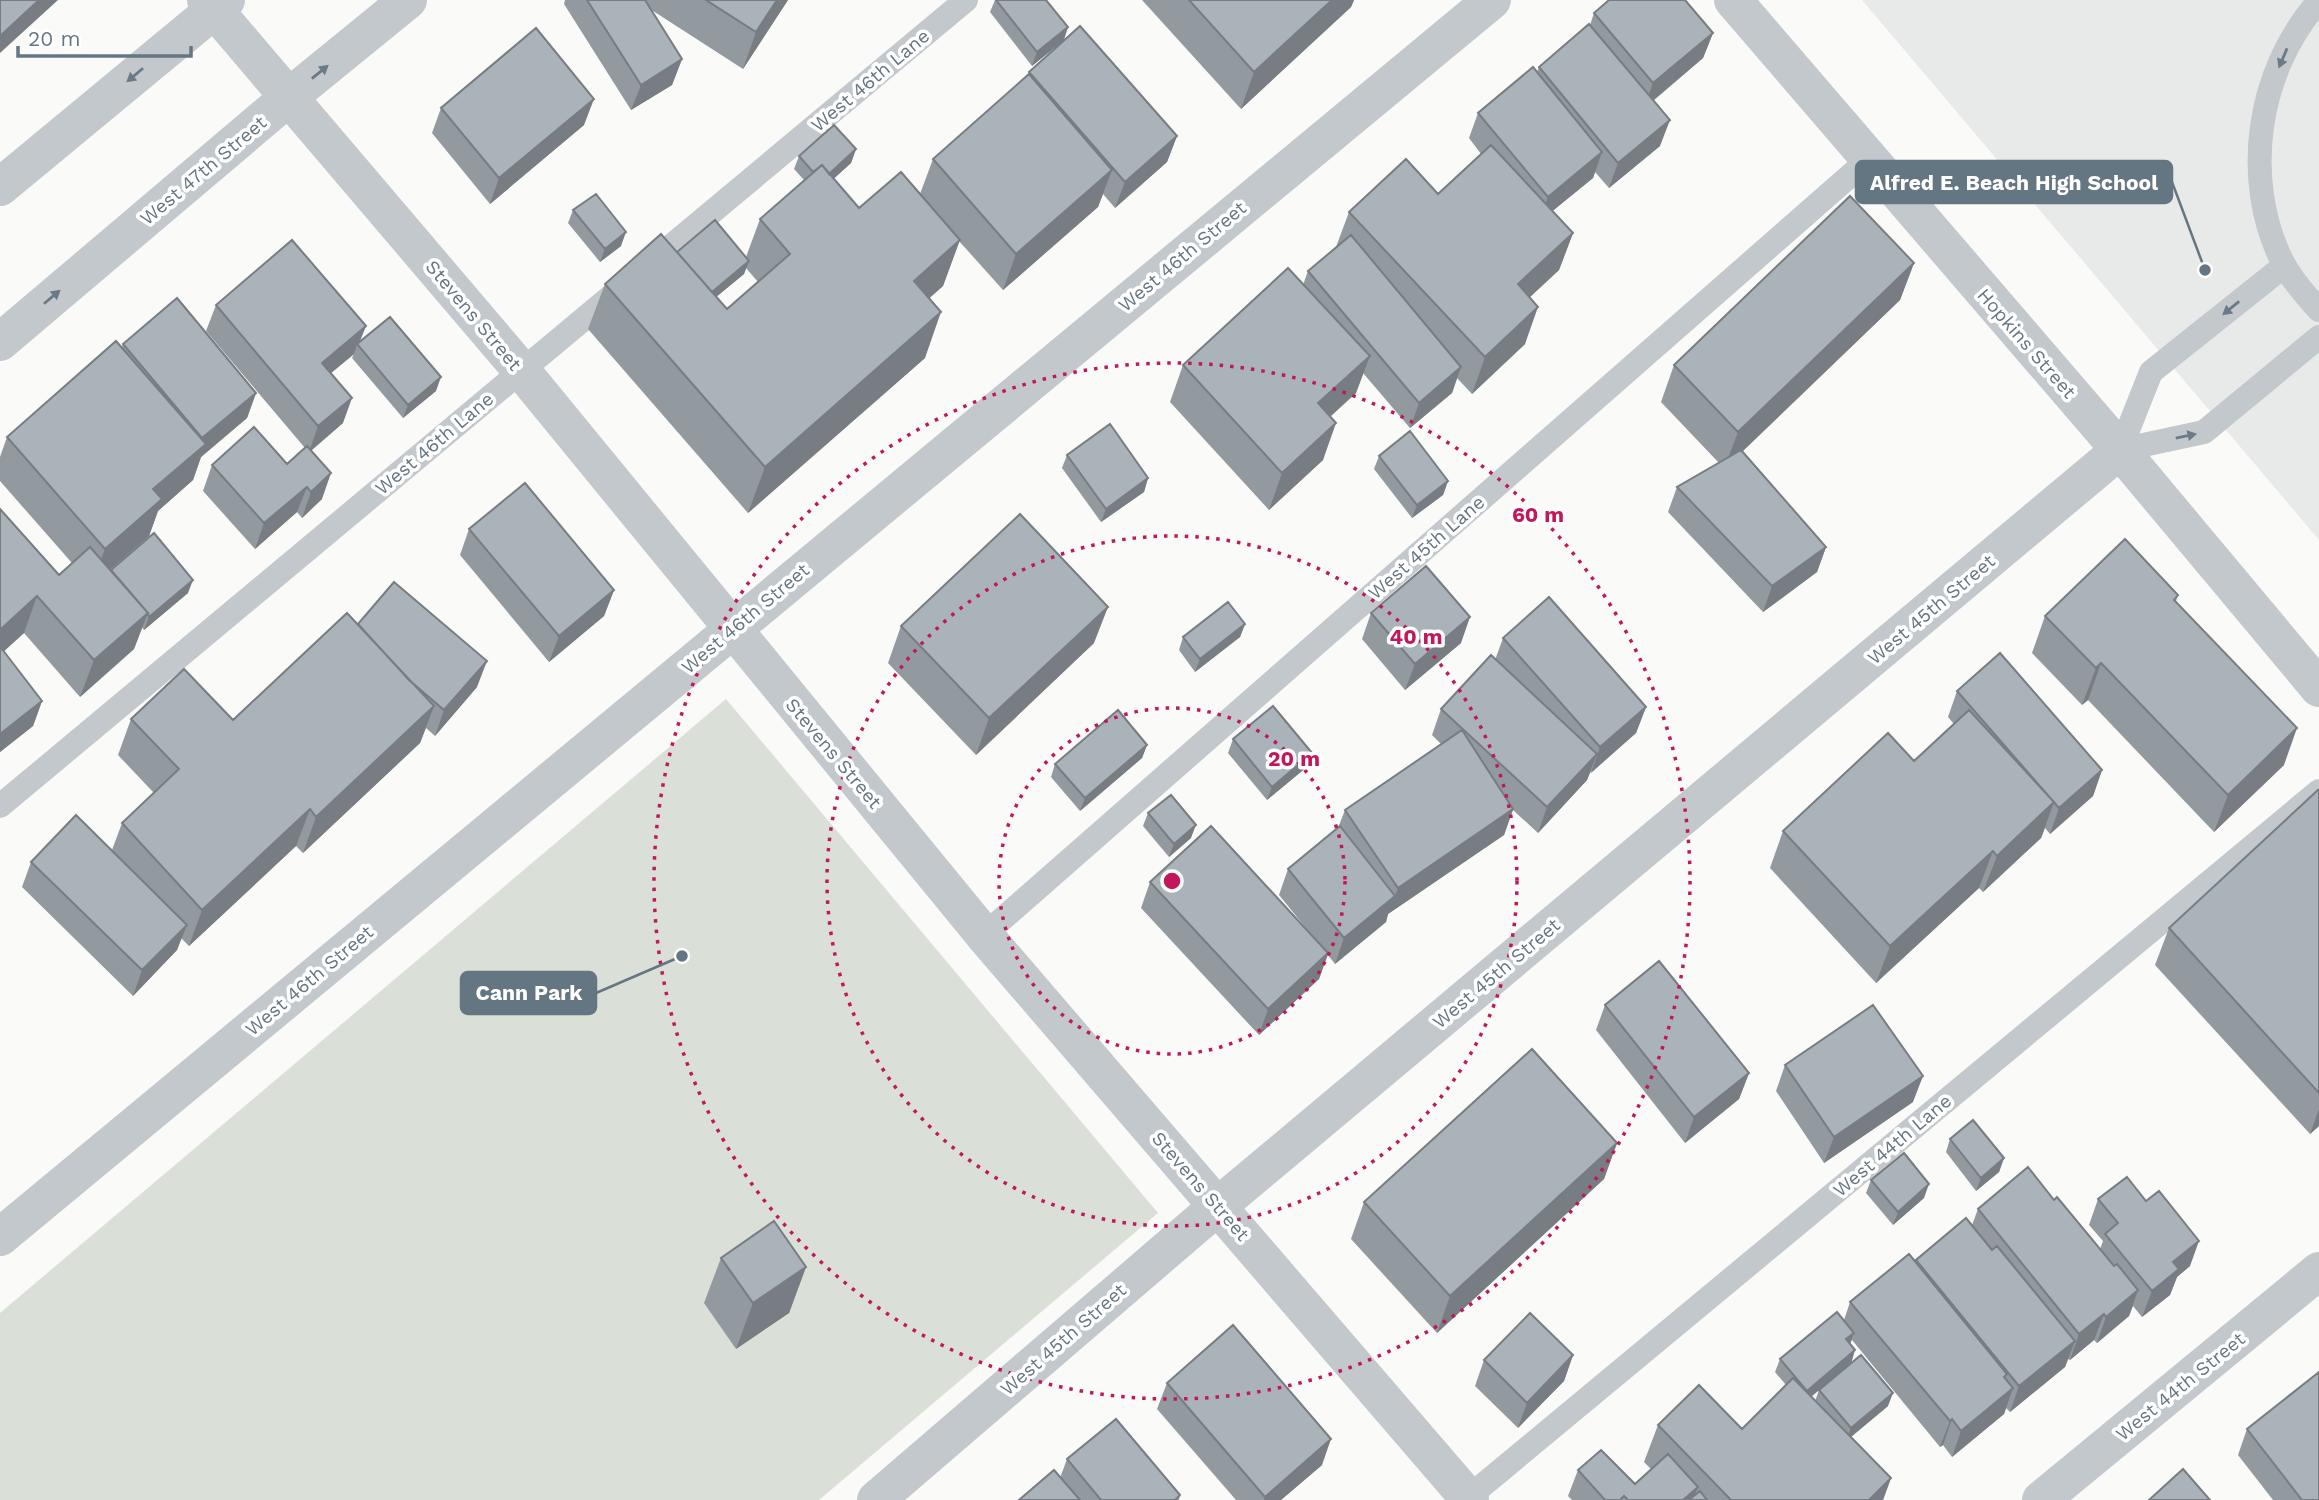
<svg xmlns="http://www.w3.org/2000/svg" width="2319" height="1500" viewBox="0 0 2319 1500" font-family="'Work Sans',sans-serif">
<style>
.built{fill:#e8e9e9}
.green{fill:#dadfd7}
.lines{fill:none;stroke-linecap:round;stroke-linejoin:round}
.lane{stroke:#c3c8cc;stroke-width:24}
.street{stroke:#c3c8cc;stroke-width:38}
.wall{fill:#929a9f;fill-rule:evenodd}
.shaded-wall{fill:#777d82}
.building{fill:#aab3b9;stroke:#777d82;stroke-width:2}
.oneway{fill:#6a7a87}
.ring{fill:none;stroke:#c2185b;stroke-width:3.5;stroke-dasharray:3.5 7}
.labels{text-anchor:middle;stroke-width:7;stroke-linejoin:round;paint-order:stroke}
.street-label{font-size:19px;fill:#657683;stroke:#fff}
.centre{fill:#c2185b;stroke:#fff;stroke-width:3.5}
.ring-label{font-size:21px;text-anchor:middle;font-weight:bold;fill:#c2185b;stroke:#fff;stroke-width:7;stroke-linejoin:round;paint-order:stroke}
.leader{fill:none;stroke:#657683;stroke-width:2.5}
.callout-dot{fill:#657683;stroke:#fff;stroke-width:2.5}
.callout{fill:#657683;stroke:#657683;stroke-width:2.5}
.callout-label{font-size:21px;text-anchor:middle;font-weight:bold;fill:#fff}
</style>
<rect width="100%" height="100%" fill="#fafaf8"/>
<!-- built -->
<path class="built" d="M1862 0H2319V540Z"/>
<!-- green -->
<path class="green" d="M726 699 1158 1213 819 1500H0V1313Z"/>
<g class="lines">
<!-- lane -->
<path class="lane" d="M2319 1C2257 70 2241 180 2283 263 2292 280 2306 296 2319 310
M2120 450 2151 372 2284 266
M2120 450 2204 432 2319 337
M0 806 966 0
M984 935 1869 159
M1465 1500 2319 791"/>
<!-- street -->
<path class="street" d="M206 0 521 370 984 935 1470 1500
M1733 0 2120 450 2319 688
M0 187 226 0
M0 342 289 97 408 0
M0 1237 1492 0
M876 1500 1218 1206 2120 450
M2041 1500 2319 1271"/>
</g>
<!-- wall -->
<path class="wall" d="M565 0H788L743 69 650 9 682 59 672 85 631 110 564 4Z
M995 0H1046L1064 40 1032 66 990 12Z
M1142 0H1354L1351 7 1241 109Z
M1594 13 1713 33 1703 58 1653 101 1660 146 1609 188 1595 172 1593 178 1552 211 1573 233 1559 270 1530 297 1525 344 1472 394 1457 378 1452 393 1410 428 1363 373 1356 393 1330 416 1323 460 1269 510 1170 402 1183 365 1303 285 1308 271 1336 247 1349 212 1438 194 1481 154 1469 138 1478 113 1537 72 1539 67 1590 25Z
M1029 72 1177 136 1167 162 1115 208 1103 194 1098 207 1003 290 959 241 943 286 929 298 925 358 748 513 588 329 605 284 677 252 746 257 760 219 804 180 794 169 799 156 856 149 851 163 833 179 859 208 920 194 933 159 1028 75ZM746 268 758 282 727 309 716 297 744 274Z
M441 108 584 125 490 204 432 133Z
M573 210 621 246 600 262 568 223Z
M1914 263 1900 300 1742 452 1826 547 1817 572 1763 612 1668 512 1677 487 1719 463 1661 402 1674 365Z
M216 305 366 326 359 342 436 391 403 418 352 358 354 354 331 373 343 423 311 451 322 499 302 518 297 512 255 549 203 491 212 465 287 464 305 448 206 331Z
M123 344 256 393 247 418 201 457 193 480 158 511 149 536 110 570 111 571 188 593 144 630 142 627 134 649 80 697 24 633 3 651 42 701 33 726 0 752V509L59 575 72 563 0 481V457L7 437 122 347Z
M1067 455 1148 478 1144 492 1101 522 1062 468Z
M1379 456 1448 481 1443 495 1412 518 1374 469Z
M469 529 614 590 604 616 549 662 460 555Z
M2178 595 2176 601 2284 765 2214 832 2088 700 2082 705 2032 653 2045 616Z
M1371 613 1461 643 1405 690 1362 639Z
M358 624 477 687 435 736 426 728 420 743 303 853 296 846 189 946 181 938 177 950 133 996 22 887 31 862 112 850 122 823 154 793 118 755 131 719 233 720Z
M1245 624 1240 637 1195 672 1179 650 1183 637Z
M901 626 1094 643 976 755 888 663Z
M1503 638 1646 707 1636 733 1590 773 1587 780 1538 833 1513 810 1504 835 1388 914 1386 922 1335 964 1328 955 1319 979 1259 1035 1141 908 1150 882 1310 933 1279 895 1288 869 1338 828 1345 810 1441 744 1432 735 1441 709 1495 660Z
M1957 691 2102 770 2093 796 2050 834 2045 828 2041 838 1983 892 1979 888 1876 983 1770 868 1783 831 1914 761 1954 724 1948 717Z
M1233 739 1312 753 1308 766 1267 800 1228 753Z
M1147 745 1142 758 1080 811 1051 777 1055 764Z
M2319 791V1126L2310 1134 2155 965 2169 928Z
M1148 813 1191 838 1169 857 1143 826Z
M1605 1005 1749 1073 1739 1099 1685 1143 1596 1030Z
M1785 1065 1913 1102 1824 1163 1776 1091Z
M1950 1139 2004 1158 1999 1172 1976 1191 1946 1152Z
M1617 1143 1604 1179 1437 1333 1351 1239 1364 1202Z
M1871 1180 1924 1198 1893 1225 1866 1193Z
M2098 1199 2190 1266 2177 1277 2170 1295 2142 1317 2133 1306 2129 1316 2097 1343 2094 1340 2070 1360 2068 1359 2065 1367 2010 1412 2006 1408 2004 1414 1952 1457 1943 1445 1940 1447 1852 1340 1850 1344 1851 1364 1888 1406 1851 1437 1891 1478 1883 1500H1572L1568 1496 1578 1470 1635 1484 1651 1469 1644 1462 1658 1425 1742 1429 1786 1385 1775 1372 1780 1359 1844 1320 1850 1302 1915 1262 1916 1260 1972 1225 1978 1209 2054 1200 2100 1249 2103 1241 2089 1225ZM1819 1390 1815 1401 1811 1397Z
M721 1258 806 1267 789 1313 736 1349 704 1303Z
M1573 1355 1564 1381 1518 1428 1475 1386 1484 1360Z
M1167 1383 1322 1465 1281 1500H1236L1157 1409Z
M2247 1429 2319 1500H2273L2238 1455Z
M1067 1459 1180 1495 1179 1500H1019L1060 1478Z"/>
<!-- shaded-wall -->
<path class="shaded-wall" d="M39 0H58L0 53V36Z
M777 0H788L743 69 756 32Z
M1332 0H1354L1351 7 1241 109 1254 72Z
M1068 27 1064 40 1032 66 1037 52Z
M1713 33 1703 58 1643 109 1653 83Z
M682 59 672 85 631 110 641 85Z
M594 99 584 125 490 204 499 178Z
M1670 120 1660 146 1609 188 1618 163Z
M1177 136 1167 162 1115 208 1125 182Z
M856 149 851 163 817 194 822 181Z
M1602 152 1593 178 1538 223 1548 197Z
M1112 170 1098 207 1003 290 1016 254Z
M626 232 621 246 600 262 605 249Z
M1573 233 1559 270 1504 321 1518 284Z
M960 240 943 286 897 327 914 281Z
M749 261 744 274 704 307 709 294Z
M1914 263 1900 300 1724 469 1738 432Z
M1538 307 1525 344 1472 394 1485 357Z
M941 312 925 358 748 513 765 467Z
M366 326 358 346 357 344 354 354 313 388 322 363Z
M1370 356 1356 393 1305 440 1318 403Z
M1461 367 1452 393 1410 428 1419 403Z
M441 377 436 391 403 418 408 405Z
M256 393 247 418 201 457 193 480 158 511 149 536 91 586 105 549 153 489 202 438Z
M352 398 343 423 309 452 318 426Z
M1336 423 1323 460 1269 510 1282 473Z
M331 473 322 499 302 518 311 492Z
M1148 478 1144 492 1101 522 1106 509Z
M1448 481 1443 495 1412 518 1417 505Z
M307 487 297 512 255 549 264 523Z
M1826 547 1817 572 1763 612 1772 586Z
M193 580 188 593 144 630 149 617Z
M614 590 604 616 549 662 559 636Z
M37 596 24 633 0 655V632L1 629Z
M1108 607 1094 643 976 755 989 718Z
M148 613 134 649 80 697 94 660Z
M1470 617 1461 643 1405 690 1415 664Z
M1245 624 1240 637 1195 672 1200 659Z
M487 661 477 687 435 736 444 710Z
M2101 663 2088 700 2082 705 2096 668Z
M42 701 33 726 0 752V734Z
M434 706 420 743 303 853 316 817Z
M1646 707 1636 733 1591 773 1600 747Z
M2297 728 2284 765 2214 832 2228 795Z
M1147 745 1142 758 1080 811 1085 798Z
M1312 753 1308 766 1267 800 1272 787Z
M1597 754 1587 780 1538 833 1547 807Z
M2102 770 2093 796 2050 834 2059 808Z
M2054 802 2041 838 1983 892 1997 856Z
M310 809 296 846 189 946 202 910Z
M1513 809 1504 835 1388 914 1386 922 1335 964 1344 938 1395 896 1398 888Z
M1196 825 1191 838 1169 857 1174 844Z
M1993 851 1979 888 1876 983 1890 946Z
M187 925 177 950 133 996 142 970Z
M1328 953 1319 979 1259 1035 1268 1009Z
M1749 1073 1739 1099 1685 1143 1694 1117Z
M1923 1076 1913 1102 1824 1163 1834 1137Z
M2319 1109V1126L2310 1134Z
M1617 1143 1604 1179 1437 1333 1450 1296Z
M2004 1158 1999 1172 1976 1191 1981 1178Z
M1929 1184 1924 1198 1893 1225 1898 1212Z
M2199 1241 2190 1266 2177 1277 2170 1295 2142 1317 2152 1291 2173 1262Z
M806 1267 789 1313 736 1349 753 1303Z
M2138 1290 2129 1316 2097 1343 2106 1317Z
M2104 1314 2094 1340 2070 1360 2079 1334Z
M1854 1333 1849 1346 1846 1339Z
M2075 1341 2065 1367 2010 1412 2019 1386Z
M1855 1350 1851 1364 1802 1404 1807 1391Z
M1573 1355 1564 1381 1518 1428 1527 1403Z
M2013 1388 2004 1414 1952 1457 1961 1431Z
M1893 1393 1888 1406 1846 1441 1851 1428Z
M1952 1419 1943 1445 1940 1447 1950 1421Z
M1331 1439 1322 1465 1281 1500H1264L1265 1497Z
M1891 1478 1883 1500H1869Z
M1698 1487 1693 1500H1683Z"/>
<!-- building -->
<path class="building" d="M0 0H39L0 36Z
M587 0H645L682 59 641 85Z
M706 0H777L756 32Z
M996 0H1046L1068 27 1037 52Z
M1189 0H1332L1254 72Z
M1609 0H1685L1713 33 1653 83 1594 13Z
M1589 24 1670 120 1618 163 1539 67Z
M1080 26 1177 136 1125 182 1029 72Z
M536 28 594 99 499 178 441 108Z
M1533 67 1602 152 1548 197 1478 113Z
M1029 74 1112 170 1016 254 933 159Z
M834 125 856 149 829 174 822 165 813 172 799 156Z
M1491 145 1573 233 1518 284 1538 307 1485 357 1349 212 1406 159 1438 194Z
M822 165 859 208 901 172 960 240 914 281 941 312 765 467 605 284 661 234 727 309 790 254 760 219Z
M596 194 626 232 605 249 573 210Z
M1850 196 1914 263 1738 432 1674 365Z
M715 220 749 261 712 292 677 252Z
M1351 235 1461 367 1419 403 1308 271Z
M292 240 366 326 322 363 352 398 318 426 216 305Z
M1288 268 1370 356 1318 403 1336 423 1282 473 1183 365Z
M177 298 256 393 202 438 123 344Z
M390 317 441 377 408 405 357 344Z
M116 341 206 444 153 489 162 499 105 549 7 437Z
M1110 424 1148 478 1106 509 1067 455Z
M254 427 287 464 307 446 331 473 311 492 307 487 264 523 212 465Z
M1410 431 1448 481 1417 505 1379 456Z
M1741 450 1826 547 1772 586 1677 487Z
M525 483 614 590 559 636 469 529Z
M0 509 59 575 90 547 148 613 94 660 37 596 1 629 0 627Z
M1020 514 1108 607 989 718 901 626Z
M154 533 193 580 149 617 147 613H148L111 570Z
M2125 539 2178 595 2174 600 2297 728 2228 795 2101 663 2096 668 2045 616Z
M1426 566 1470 617 1415 664 1371 613Z
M394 582 487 661 444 710 409 680 358 624Z
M1549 597 1646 707 1600 747 1503 638Z
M1228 602 1245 624 1200 659 1183 637Z
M347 613 434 706 316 817 310 809 202 910 122 823 179 769 131 719 184 669 233 720Z
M2 649 42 701 0 734V650Z
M2000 653 2102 770 2059 808 1957 691Z
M1491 655 1597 754 1547 807 1441 709Z
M1273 706 1312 753 1272 787 1233 739Z
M1118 710 1147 745 1085 798 1055 764Z
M1969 710 2054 802 1997 856 1993 851 1890 946 1783 831 1888 733 1914 761Z
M1462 730 1513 809 1398 888 1345 810Z
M2318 790 2319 791V1093L2169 928Z
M1171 795 1196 825 1174 844 1148 813Z
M76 815 187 925 142 970 31 862Z
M1211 826 1328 953 1268 1009 1150 882Z
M1340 826 1395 896 1344 938 1288 869Z
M1659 961 1749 1073 1694 1117 1605 1005Z
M1873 1005 1923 1076 1834 1137 1785 1065Z
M1532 1049 1617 1143 1450 1296 1364 1202Z
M1973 1120 2004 1158 1981 1178 1950 1139Z
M1904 1153 1929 1184 1898 1212 1871 1180Z
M2028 1167 2054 1200 2057 1197 2114 1266 2117 1264 2138 1290 2106 1317 2104 1314 2079 1334 1978 1209Z
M2127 1177 2146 1201 2159 1191 2199 1241 2173 1262 2179 1269 2152 1291 2105 1234 2118 1223 2098 1199Z
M1966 1218 1992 1250 1997 1246 2075 1341 2019 1386 1916 1260Z
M774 1221 806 1267 753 1303 721 1258Z
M1909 1254 2007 1374 2004 1377 2013 1388 1961 1431 1952 1419 1950 1421 1850 1302Z
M1837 1312 1854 1333 1846 1339 1855 1350 1807 1391 1780 1359Z
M1530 1313 1573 1355 1527 1403 1484 1360Z
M1233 1325 1331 1439 1265 1497 1167 1383Z
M1861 1355 1893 1393 1851 1428 1819 1390Z
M2319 1372V1500H2302L2247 1429Z
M1793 1378 1891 1478 1869 1500H1731L1658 1425 1699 1385 1742 1429Z
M1116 1419 1180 1495 1175 1500H1101L1067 1459Z
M1601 1450 1635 1484 1668 1454 1698 1487 1683 1500H1628L1624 1496 1620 1500H1605L1578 1470Z
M2183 1469 2210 1500H2149Z
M1054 1470 1080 1500H1019Z
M1700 1491 1707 1500H1689Z"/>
<!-- one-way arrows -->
<defs><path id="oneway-solid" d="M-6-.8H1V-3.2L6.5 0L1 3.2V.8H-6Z" transform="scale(1.75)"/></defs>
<g class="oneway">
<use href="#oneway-solid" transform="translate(2283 58) rotate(113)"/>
<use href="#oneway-solid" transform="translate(320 72) rotate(-39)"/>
<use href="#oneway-solid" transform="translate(135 75) rotate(140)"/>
<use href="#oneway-solid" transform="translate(52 297) rotate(-40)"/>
<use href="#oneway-solid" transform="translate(2231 308) rotate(141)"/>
<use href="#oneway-solid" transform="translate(2186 436) rotate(-12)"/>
</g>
<!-- distance rings -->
<g class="ring">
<circle cx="1172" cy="881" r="173"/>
<circle cx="1172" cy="881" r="345"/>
<circle cx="1172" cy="881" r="518"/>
</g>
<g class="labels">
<!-- street labels -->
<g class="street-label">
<text transform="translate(870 80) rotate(-40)" y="7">West 46th Lane</text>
<text transform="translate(203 170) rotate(-40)" y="7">West 47th Street</text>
<text transform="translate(1182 256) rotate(-40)" y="7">West 46th Street</text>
<text transform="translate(474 315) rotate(50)" y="7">Stevens Street</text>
<text transform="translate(2027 343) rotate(49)" y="7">Hopkins Street</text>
<text transform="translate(434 443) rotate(-40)" y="7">West 46th Lane</text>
<text transform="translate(1426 547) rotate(-41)" y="7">West 45th Lane</text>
<text transform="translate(1931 609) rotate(-40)" y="7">West 45th Street</text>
<text transform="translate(745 618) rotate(-40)" y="7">West 46th Street</text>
<text transform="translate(834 753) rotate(50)" y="7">Stevens Street</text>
<text transform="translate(1496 973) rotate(-40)" y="7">West 45th Street</text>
<text transform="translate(309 980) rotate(-40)" y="7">West 46th Street</text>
<text transform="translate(1892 1145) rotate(-40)" y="7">West 44th Lane</text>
<text transform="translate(1201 1186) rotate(49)" y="7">Stevens Street</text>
<text transform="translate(1063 1339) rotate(-41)" y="7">West 45th Street</text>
<text transform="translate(2180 1386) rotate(-39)" y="7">West 44th Street</text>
</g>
</g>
<circle cx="1172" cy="881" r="10" class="centre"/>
<g class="ring-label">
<text x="1538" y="522">60 m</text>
<text x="1416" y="644">40 m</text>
<text x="1294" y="766">20 m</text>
</g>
<!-- callouts -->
<path class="leader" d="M2205 270L2172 182M682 956L596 993"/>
<g class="callout-dot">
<circle cx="2205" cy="270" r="7"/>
<circle cx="682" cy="956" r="7"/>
</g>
<g class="callout">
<rect x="1856" y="161" width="316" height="42" rx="7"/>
<rect x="461" y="972" width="135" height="42" rx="7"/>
</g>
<g class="callout-label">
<text x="2014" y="190">Alfred E. Beach High School</text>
<text x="529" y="1000">Cann Park</text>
</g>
<!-- scale -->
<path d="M18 46v10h173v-10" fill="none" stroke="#657683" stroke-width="3.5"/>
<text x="28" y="46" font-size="21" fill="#657683" stroke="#ffffff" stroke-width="5" paint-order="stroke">20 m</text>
</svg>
